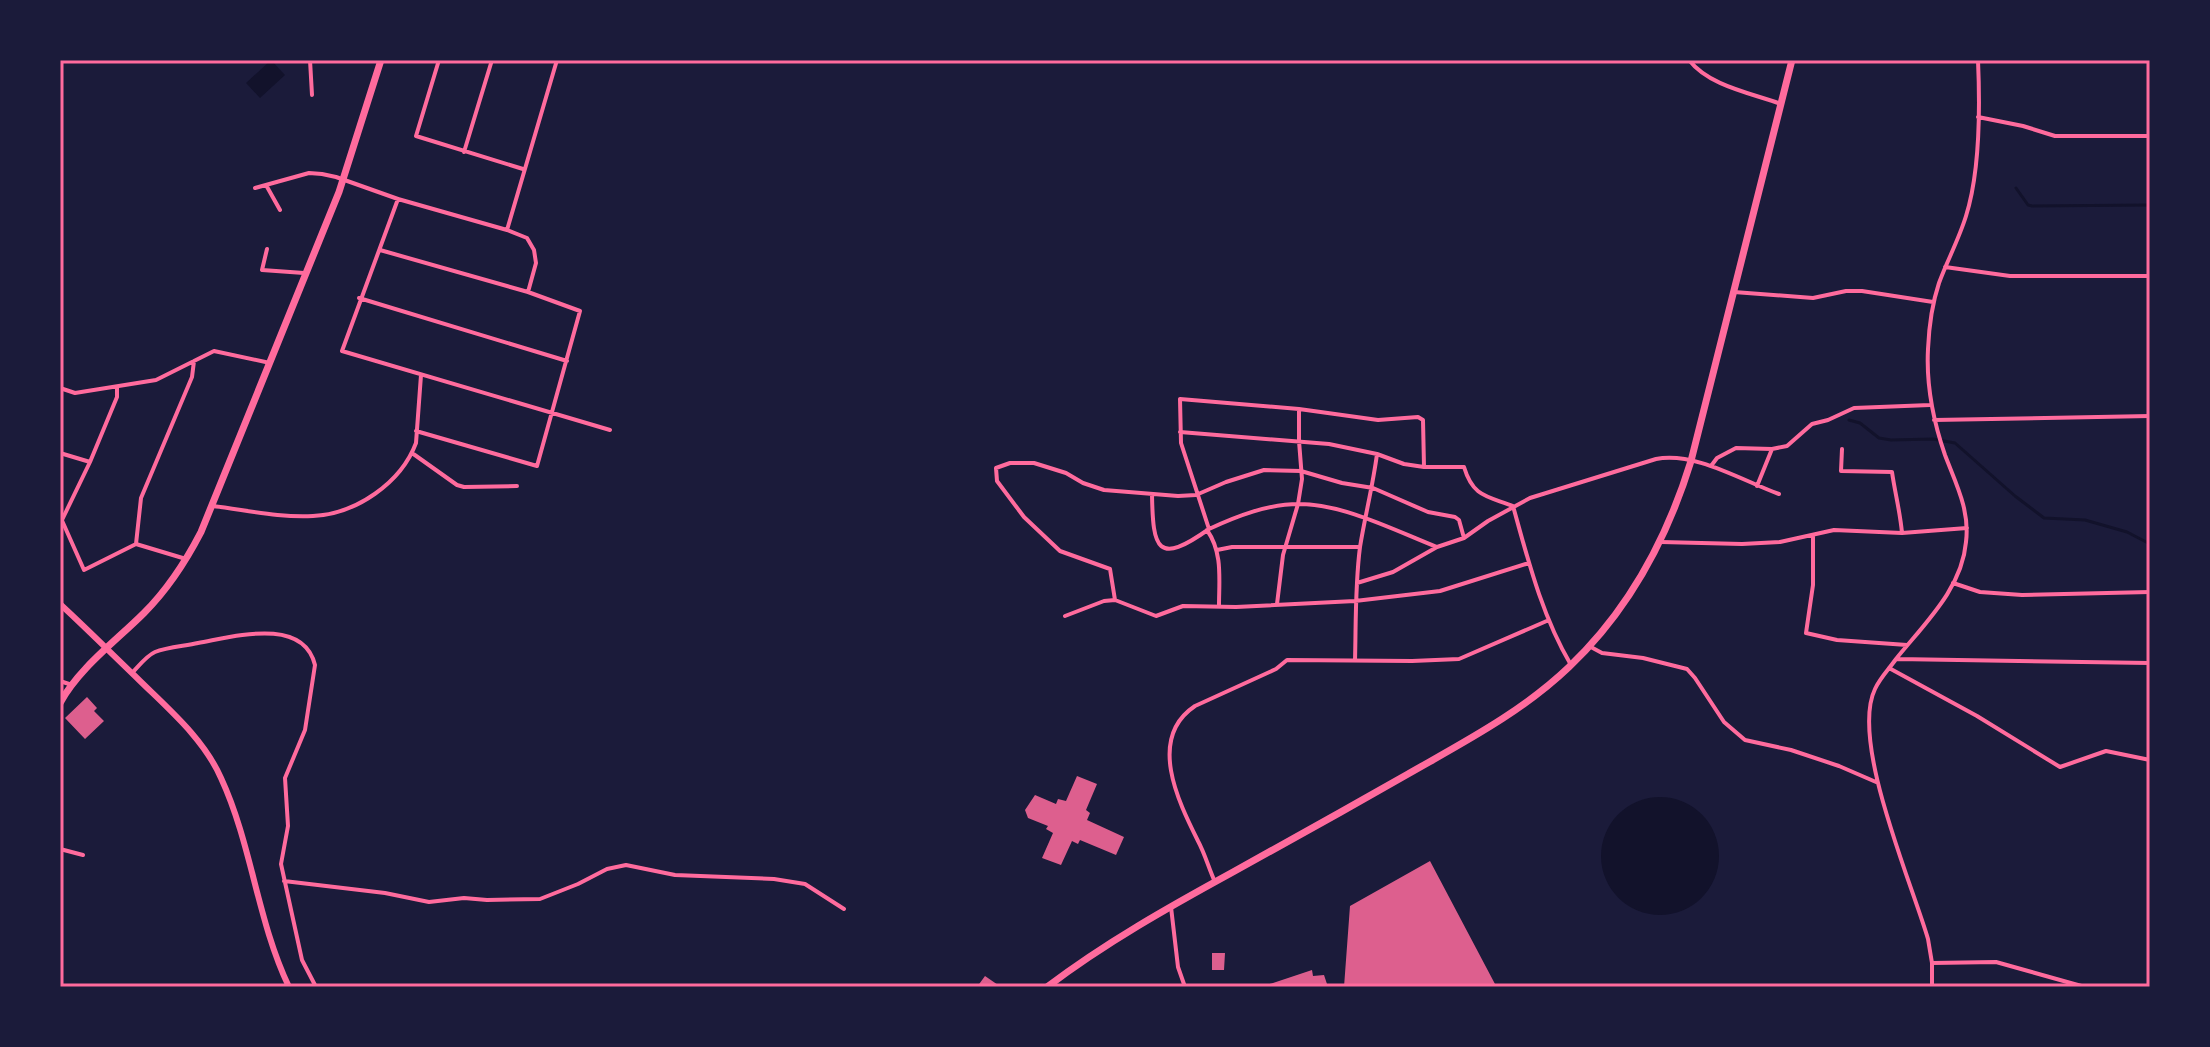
<svg xmlns="http://www.w3.org/2000/svg" width="2210" height="1047" viewBox="0 0 2210 1047" font-family="Signika,sans-serif">
<style>
.water{fill:#12122b}
.lines{fill:none;stroke-linecap:round;stroke-linejoin:round}
.stream{stroke:#12122b;stroke-width:3}
.building{fill:#dd5f8e}
.minor{stroke:#ff6b9d;stroke-width:4}
.secondary{stroke:#ff6b9d;stroke-width:6}
.primary{stroke:#ff6b9d;stroke-width:7}
.trunk{stroke:#ff6b9d;stroke-width:7}
.neatline{fill:none;stroke:#ff6b9d;stroke-width:3}
</style>
<rect width="100%" height="100%" fill="#1b1b3a"/>
<!-- water -->
<path class="water" d="M271 60 285 75 260 98 246 83Z
M1601 856a59 59 0 1 1 118 0a59 59 0 1 1-118 0Z"/>
<g class="lines">
<!-- stream -->
<path class="stream" d="M2016 188 2028 205 2032 206 2150 205
M1849 420 1860 423 1879 438 1891 440 1933 439 1955 443 2015 496 2044 518 2085 520 2127 532 2150 544"/>
</g>
<!-- building -->
<path class="building" d="M87 697 97 708 94 711 104 721 85 739 65 718Z
M1077 776 1097 784 1086 810 1090 813 1087 820 1124 837 1116 855 1080 840 1078 844 1072 841 1061 865 1042 858 1053 833 1046 829 1048 826 1028 818 1025 810 1035 795 1056 804 1058 799 1066 801Z
M1430 861 1495 984 1487 987H1344L1350 906Z
M1212 953H1225L1224 970H1212Z
M1312 970 1313 976 1324 975 1328 987H1261Z
M985 976 1001 987H977Z"/>
<g class="lines">
<!-- minor -->
<path class="minor" d="M310 60 312 95
M439 60 416 136 523 169
M1689 60C1709 86 1751 93 1781 104
M1978 117 2023 126 2055 136H2150
M464 152 492 60
M266 185 280 210
M255 188 309 173 322 174 336 177 398 199 507 230 527 238 534 250 536 263 528 292
M398 199 342 351 610 430
M507 230 557 60
M267 249 262 270 304 273
M380 250 528 292 580 311 537 466 416 431
M1945 267 2010 276H2150
M1734 292 1813 298 1846 291H1862L1933 302
M359 298 567 361
M60 388 75 393 156 380 214 351 270 363
M1934 420 2150 416
M1180 432 1329 444 1377 454 1404 464 1424 467H1464C1473 497 1487 496 1513 506
M1842 449 1841 471 1892 472C1895 493 1900 511 1902 533
M60 453 90 462
M412 453 457 485 464 487 517 486
M1711 466 1717 458 1736 448 1772 449 1787 446 1812 424 1828 420 1854 408 1930 405
M1424 467 1423 420 1418 417 1378 420 1299 409 1180 399 1181 443 1209 529C1237 516 1268 504 1299 504 1344 504 1396 531 1437 547
M1757 486 1772 449
M1152 495C1153 549 1157 566 1209 529
M213 506C246 510 281 518 313 516 356 514 401 483 416 443L421 375
M1513 506C1528 560 1542 616 1571 665
M60 516 84 570 136 544 186 559
M62 520 90 462 117 397V388
M1207 530C1223 553 1219 579 1219 606
M1813 536V585L1806 633 1837 640 1907 645
M1464 538 1459 520 1455 517 1428 512 1373 488 1342 483 1301 471 1264 470 1226 482 1196 495 1178 496 1104 490 1083 483 1066 473 1034 463H1010L996 468 997 481 1024 517 1060 551 1110 569 1115 600 1156 616 1183 606 1236 607 1355 601 1440 591 1529 563
M1661 542 1742 544 1780 542 1834 530 1902 533 1967 528
M136 544 141 498 192 377 194 361
M1217 550 1232 547H1360
M1357 583 1393 572 1437 547 1464 538 1488 521 1530 498 1656 459C1694 451 1743 481 1779 494
M1953 583 1980 592 2022 595 2150 592
M1277 604 1283 555 1298 504 1302 479 1299 441V409
M1065 616 1104 601 1115 600
M1589 646 1602 653 1643 658 1687 669 1695 678 1724 722 1745 740 1791 750 1839 766 1876 782
M1897 659 2150 663
M1355 661C1356 623 1355 585 1360 547 1365 516 1373 485 1377 454
M1889 668 1977 716 2060 767 2106 751 2150 760
M132 673C138 667 146 656 155 652 167 647 185 646 198 643 233 637 303 616 315 665L305 730 285 778 288 826 281 864 302 960 316 987
M60 681 72 685
M60 849 83 855
M284 881 385 893 429 902 464 898 487 900 540 899 578 884 607 869 626 865 675 875 774 879 805 884 844 909
M1215 882C1209 869 1205 854 1198 841 1178 801 1147 738 1195 706L1276 669 1287 660 1412 661 1459 659 1549 620
M1171 907 1178 967 1185 987
M1932 963 1996 962 2085 987
M1932 987V963L1928 939C1911 881 1850 741 1875 689 1880 678 1889 669 1896 659 1924 624 1962 589 1966 542 1970 510 1956 484 1945 455 1933 420 1926 386 1928 349 1929 326 1932 304 1939 283 1947 261 1959 239 1966 216 1980 172 1980 106 1978 60"/>
<!-- secondary -->
<path class="secondary" d="M60 604C85 627 110 652 135 676 166 707 203 737 221 778 252 845 257 920 289 987"/>
<!-- primary -->
<path class="primary" d="M60 703C79 668 116 641 144 613 168 589 186 561 201 532L339 192 381 60"/>
<!-- trunk -->
<path class="trunk" d="M1047 987C1105 943 1169 907 1233 872 1291 840 1350 807 1408 774 1464 742 1522 712 1569 667 1629 610 1667 539 1691 461L1792 60"/>
</g>
<!-- border -->
<rect width="2210" height="1047" fill="none" stroke="#1b1b3a" stroke-width="124"/>
<rect x="62" y="62" width="2086" height="923" class="neatline"/>
</svg>
